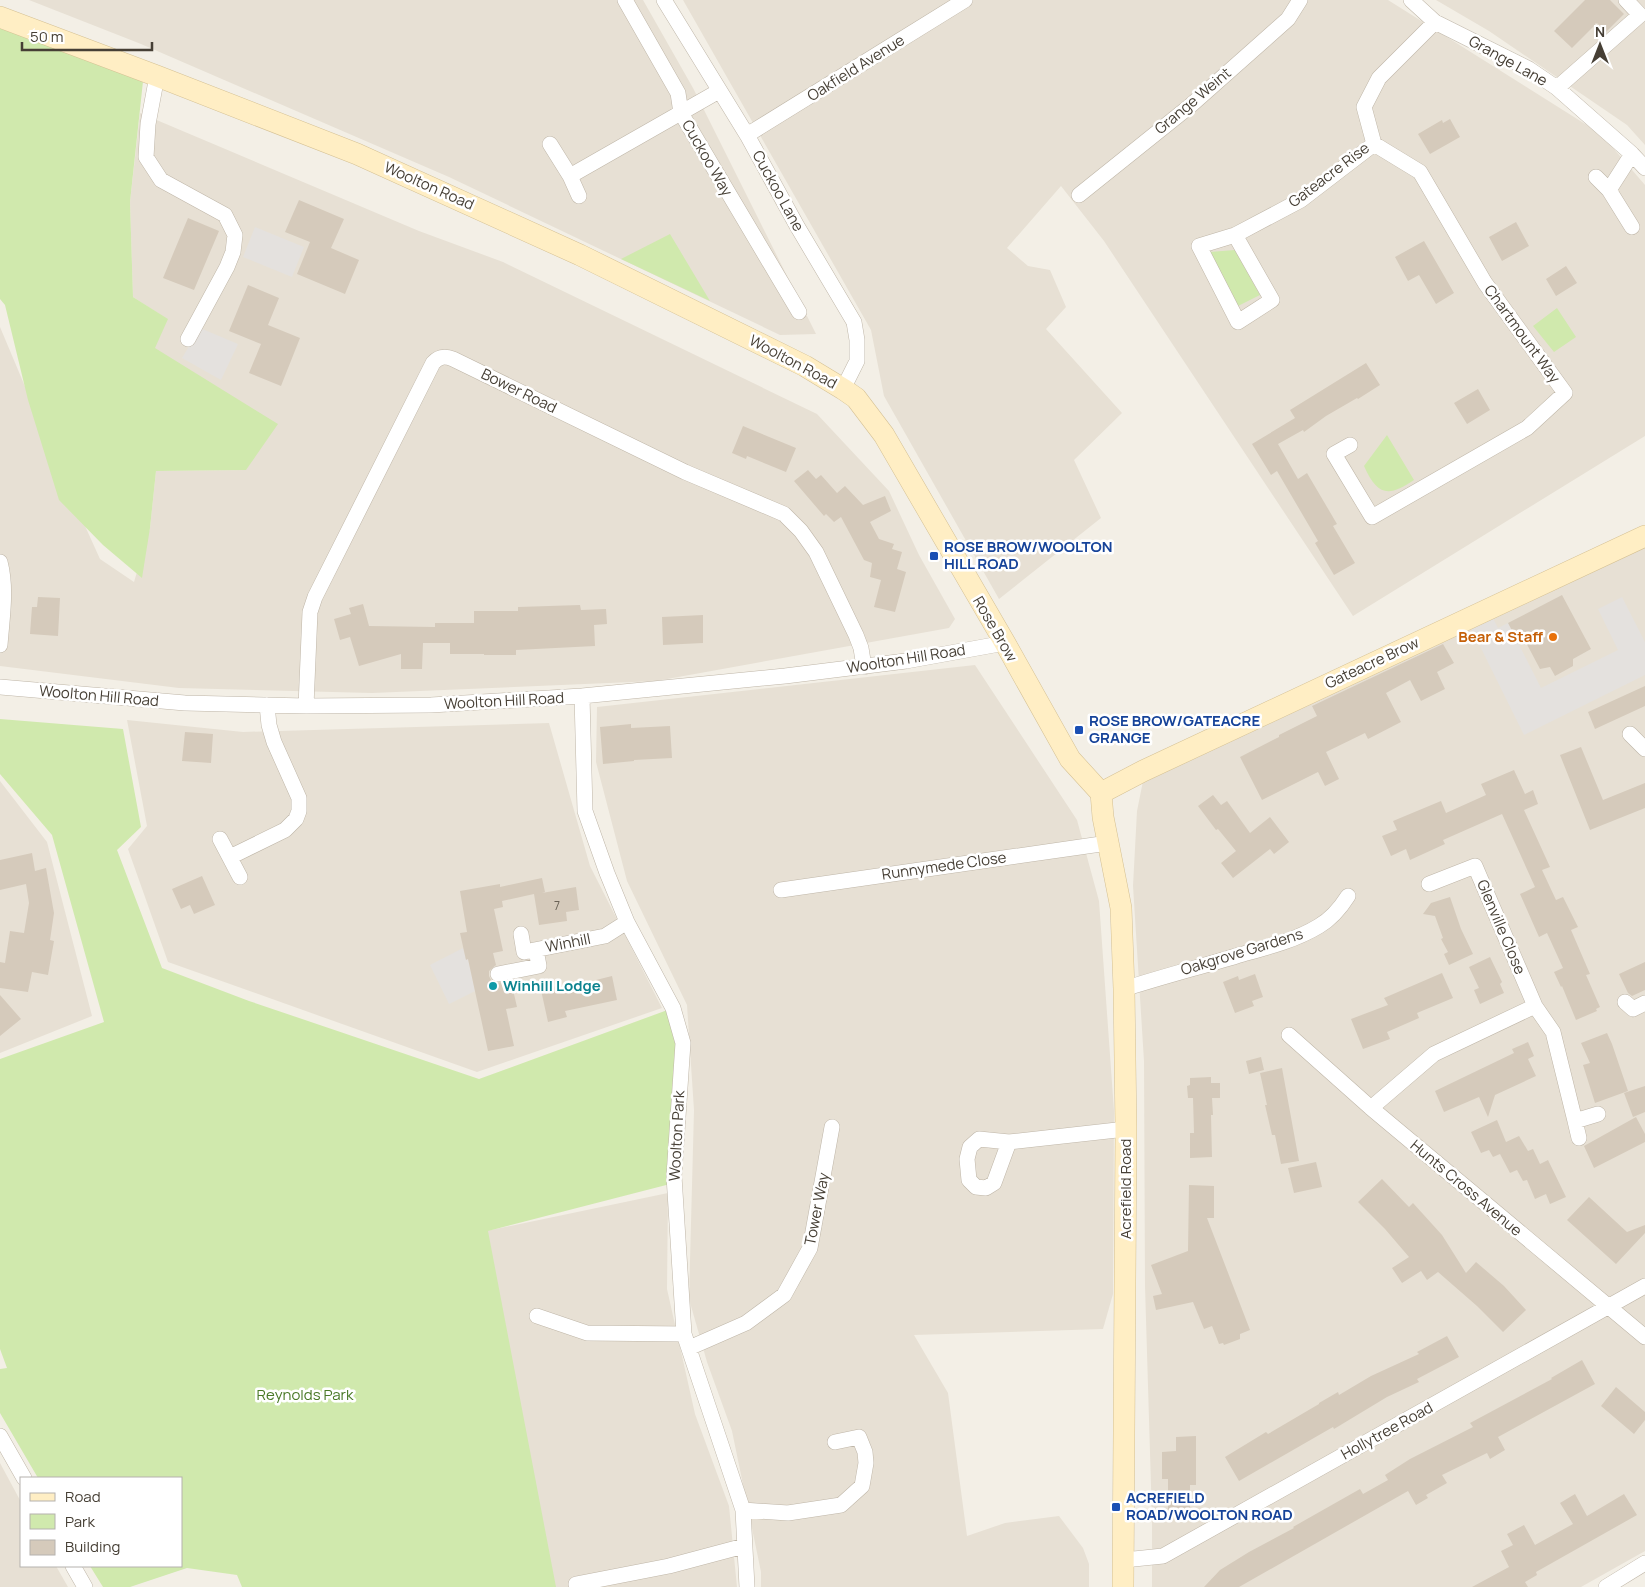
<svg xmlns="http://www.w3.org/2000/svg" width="1645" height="1587" viewBox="0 0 1645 1587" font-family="Manrope,sans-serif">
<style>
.residential{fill:#e7e0d4}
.green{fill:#d0e9ad}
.parking{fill:#e4e1de}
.building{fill:#d5cabb}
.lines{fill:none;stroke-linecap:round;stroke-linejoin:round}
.street-casing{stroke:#bfb6a8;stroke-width:16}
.secondary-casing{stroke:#d5c194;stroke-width:22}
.street{stroke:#fff;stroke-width:15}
.secondary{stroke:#ffeec4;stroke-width:21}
.transit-dot{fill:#1a4fb4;stroke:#fff;stroke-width:2}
.food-dot{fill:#e8710a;stroke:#fff;stroke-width:2}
.culture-dot{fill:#0f9aa8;stroke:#fff;stroke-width:2}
.labels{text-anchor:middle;stroke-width:5;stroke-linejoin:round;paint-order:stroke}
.number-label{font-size:12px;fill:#6a6256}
.street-label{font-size:15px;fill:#463f35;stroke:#fff}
.transit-label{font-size:15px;font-weight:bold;fill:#164399;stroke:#fff;text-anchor:start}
.food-label{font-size:15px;font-weight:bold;fill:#c56008;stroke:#fff;text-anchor:end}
.culture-label{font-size:15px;font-weight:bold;fill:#0d838f;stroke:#fff;text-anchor:start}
.park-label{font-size:15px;fill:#497927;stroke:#fff}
</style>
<rect width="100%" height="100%" fill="#f3efe6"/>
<!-- residential -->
<path class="residential" d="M29 0H643L693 88 816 334 780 335 449 177 141 44Z
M683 0H1388L1601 134 1645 185V436L1353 616 1104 241 1061 186 1007 248 1028 266 1050 270 1066 307 1046 329 1122 413 1074 460 1101 518 999 599 884 396 871 330Z
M1436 0H1645V145L1627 125 1489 31Z
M140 113 419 231 503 262 817 414 889 491 919 555 955 619 949 628 656 681 372 693 179 688 0 666V327L66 484 100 559 134 582 150 528 156 471 246 470 154 348 167 319 133 297 130 202Z
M1645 547V1551L1581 1587H1152V1519L1145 1286 1144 1061 1133 886 1137 811 1143 781 1203 731 1386 646Z
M975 665 1077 820 1099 901 1114 1111 1113 1294 1103 1329 914 1335 948 1393 967 1536 1005 1523 1059 1516 1083 1548 1089 1564V1587H761V1572L732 1431 707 1362 689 1299 694 1110 687 1005 627 881 596 762 597 707Z
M127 720 243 732 549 723 590 866 662 1008 477 1072 168 962 128 849 147 826Z
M0 781 47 842 92 1016 0 1053Z
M668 1193 667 1289 695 1414 729 1506 737 1587H545L448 1239Z
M0 1463 21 1502V1566H56L68 1587H0Z"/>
<!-- green -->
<path class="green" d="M0 23 144 72 130 202 133 297 168 319 155 348 278 424 246 470 156 471 150 528 142 578 103 545 59 500 28 400 5 305 0 299Z
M670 234 710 301 621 259Z
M1235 250 1260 295 1238 306 1210 252Z
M1557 308 1576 337 1554 352 1533 326Z
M1387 435 1414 480C1388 498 1377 495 1364 466Z
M0 719 123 729 141 827 117 850 162 968 249 1001 479 1079 673 1008 681 1070 674 1183 488 1231 556 1587H242L237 1575 187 1568 130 1587H103L90 1566H181V1478H38L0 1413V1369L7 1368 0 1349V1059L104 1022 52 835 0 774Z"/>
<!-- parking -->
<path class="parking" d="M255 227 304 247 292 277 243 257Z
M200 328 238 344 221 380 182 358Z
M1622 597 1645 642V675L1524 735 1471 628 1493 618 1498 628 1508 623 1541 688 1618 650 1598 609Z
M463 948 466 959H468L475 991 449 1004 430 965Z"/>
<!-- building -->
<path class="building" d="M1585 0H1610L1624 14 1606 32 1597 23 1572 48 1554 31Z
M1450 119 1460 137 1430 154 1418 134 1442 120 1443 123Z
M299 200 344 219 331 248 359 260 345 294 297 274 310 242 285 232Z
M188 218 219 231 194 290 163 278Z
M1516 222 1529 246 1502 261 1489 237Z
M1424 241 1454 293 1436 304 1419 275 1408 281 1395 257Z
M1566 266 1577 283 1556 296 1546 279Z
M248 285 279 298 268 325 300 338 281 386 249 373 261 344 229 331Z
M1366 363 1380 385 1358 399 1357 398 1326 416 1304 432 1303 430 1278 444 1298 479 1307 473 1337 524 1333 526 1355 563 1334 575 1315 543 1318 541 1277 471 1271 475 1252 444 1295 418 1290 410Z
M1478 389 1490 410 1467 424 1454 403Z
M743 426 796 448 786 472 747 456 746 459 732 453Z
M808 470 816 479 821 475 837 493 845 486 863 505 885 496 891 511 870 522 879 539 894 544 892 549 902 552 897 569 906 572 895 612 874 607 881 580 870 577 872 563 864 560 841 517 834 522 826 514 824 516 794 481Z
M1562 595 1591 649 1573 659V666L1555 676 1550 667 1540 669 1522 635 1516 638 1508 623Z
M38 597 60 598 58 636 30 634 32 607H37Z
M363 604 369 626 435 627V623H474V611H518V607L580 605 581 610 606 609 607 624 594 625 595 646 516 650V655H484V654H450V643H423L422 669H401V654L359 666 350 637 340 640 334 619 351 614 349 608Z
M703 615V643L663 645 662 617Z
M1443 644 1454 663 1437 672 1445 689 1421 701 1410 680 1386 693 1401 722 1368 739 1365 733 1326 752 1339 779 1325 786 1318 772 1262 800 1240 757 1279 737V735L1317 716 1312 706Z
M1645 686V706L1595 729 1588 712Z
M631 724V728L670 726 672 758 634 760V761L603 764 600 727Z
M185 732 213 734 211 763 182 761Z
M1581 747 1603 800 1645 783V808L1590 830 1560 755Z
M1514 770 1525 794 1533 790 1538 804 1524 810 1550 867 1542 870 1556 900 1563 897 1578 927 1571 930 1590 974 1586 975 1600 1007 1596 1009 1597 1011 1576 1020 1562 986 1561 987 1554 972 1563 968 1547 933 1539 937 1520 894 1535 887 1502 814 1443 840 1445 844 1410 860 1406 849 1391 856 1382 836 1397 830 1393 821 1441 801 1446 813 1486 795 1481 784Z
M1213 795 1221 805 1227 801 1250 833 1270 817 1289 842 1274 854 1270 849 1233 878 1221 863 1236 851 1218 829 1216 830 1198 806Z
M32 853 35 871 46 868 54 913 50 940 54 941 48 975 32 972 28 992 0 988V962L5 963 10 931 24 933 29 903 26 884 0 890V860Z
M202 876 215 905 194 914 190 905 181 909 172 889Z
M542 878 545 892 542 893 576 887 579 910 566 912 567 921 539 925 534 894 502 901 503 907 494 909 503 951 493 953 496 965 489 971V976L491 980 495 983 511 981 517 1007 506 1009 514 1046 488 1051 468 959 466 960 460 933 467 932 460 891 500 884V887Z
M1450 897 1461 929 1473 954 1449 965 1444 954 1448 952 1441 939 1443 938 1435 916 1423 914 1431 903Z
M1490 957 1502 982 1500 984 1504 993 1480 1004 1474 990 1479 988 1469 967Z
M1645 962V990L1632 996 1628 993 1619 974Z
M1442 973 1453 998 1417 1013 1419 1018 1387 1032 1390 1039 1363 1049 1351 1019 1388 1005 1384 998Z
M1255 974 1263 997 1252 1001 1254 1006 1235 1013 1223 982 1238 976 1239 980Z
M612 976 617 1000 565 1011 567 1017 548 1022 541 990 561 985 562 991 597 983 596 980Z
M0 995 21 1019 0 1036Z
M1607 1033 1612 1044 1628 1091 1595 1103 1583 1065 1590 1063 1581 1043Z
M1528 1042 1534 1056 1528 1059 1536 1076 1495 1095 1488 1117 1479 1097 1444 1112 1435 1091 1514 1053 1512 1049Z
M1261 1057 1264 1070 1249 1074 1246 1061Z
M1282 1068 1299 1161 1281 1164 1275 1135H1272L1265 1105H1267L1260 1073Z
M1211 1077V1083H1220V1098H1212L1213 1115H1211L1212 1157 1190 1158V1133H1194L1193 1098H1188L1187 1086 1190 1085V1078Z
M1645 1086V1112L1633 1117 1624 1093Z
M1636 1117 1645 1134V1142L1594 1168 1584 1146Z
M1497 1120 1506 1142 1519 1136 1528 1151 1533 1149 1540 1164 1548 1160 1566 1197 1550 1204 1546 1194 1535 1199 1527 1180 1523 1181 1517 1170 1510 1173 1500 1154 1493 1157 1489 1150 1481 1153 1471 1132Z
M1316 1162 1322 1187 1294 1193 1288 1168Z
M1382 1179 1409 1207 1413 1203 1442 1235 1466 1273 1476 1262 1504 1286 1526 1310 1503 1332 1477 1306 1438 1272 1427 1280 1421 1271 1402 1283 1392 1268 1409 1257 1385 1229 1358 1202Z
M1189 1185 1214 1186V1218H1207L1250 1330 1240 1334V1339L1224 1345 1223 1343 1219 1344 1212 1326 1204 1329 1193 1302 1156 1310 1153 1296 1162 1294 1151 1265 1188 1251Z
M1589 1197 1627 1232 1645 1225V1233L1616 1264 1567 1220Z
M1447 1336 1459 1357 1417 1379 1419 1382 1387 1397 1334 1429 1333 1427 1239 1481 1225 1457 1266 1432 1268 1434 1319 1404V1403L1338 1392 1339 1395 1371 1376 1419 1354 1417 1352Z
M1582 1360 1595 1384 1498 1437 1505 1450 1490 1459 1487 1453 1442 1475 1447 1483 1426 1495 1428 1498 1416 1505 1408 1491 1239 1587H1204L1220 1570 1249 1552 1294 1528 1293 1527 1307 1519 1360 1489 1363 1494 1388 1480 1385 1475 1410 1459 1473 1427 1470 1423 1552 1379 1551 1378Z
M1616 1387 1645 1412V1420L1634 1434 1601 1406Z
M1196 1436V1485H1190V1509L1168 1510V1479H1162V1452L1176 1451V1437Z
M1575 1494 1587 1516 1624 1494 1637 1515 1536 1572 1537 1575 1525 1582 1528 1587H1472L1509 1567 1501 1551 1513 1545 1507 1534 1524 1525 1535 1545 1573 1524 1560 1503Z"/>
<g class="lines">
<!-- street casing -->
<g class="street-casing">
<path id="street" d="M625 0 678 93 681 113 799 312
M664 0 747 135 797 226 854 322 857 340V361L843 389
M1411 0 1435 22 1529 69 1557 88 1632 154 1645 168
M157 76 148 124 146 157 161 180 225 215 235 235 233 252 227 267 188 339
M1557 88 1640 15 1626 0
M747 135 965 0
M550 144 570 176 579 196
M570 176 719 91
M1596 177 1609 190 1632 227
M1609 190 1632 154
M1079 195 1190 106 1288 19 1300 0
M1235 235 1272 300 1238 322 1199 246 1235 235 1301 200 1374 144 1364 107 1379 78 1435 22
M1350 445 1334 454 1372 517 1527 428 1565 393 1485 283 1420 172 1374 144
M0 562C7 589 2 618 0 645
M0 687 185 703 306 706 431 705 582 696 785 676 906 661 1005 643
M582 696 585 811 607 873 627 922 673 1008 683 1043 674 1176 684 1334 743 1510 747 1587
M306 706 310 612 315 597 433 363C439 356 445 356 453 359L685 472 784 514 801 531 816 552 856 635 861 648 864 667
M1630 734 1645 749
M220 839 240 877
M230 857 285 830 296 819 299 811V798L274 742 269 725 267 705
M1429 884 1475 866 1535 1006 1553 1032 1575 1121 1598 1114
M781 890 1108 843
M521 934 524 952 605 936 627 922
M498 974 539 966 536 950
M1124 989C1164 976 1204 966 1243 954 1269 947 1296 940 1319 926 1331 919 1341 907 1348 896
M1625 1002 1633 1009 1645 1003
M1289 1035 1371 1108 1645 1337
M1371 1108 1434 1054 1535 1006
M1575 1121 1579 1138
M1009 1142 979 1139 970 1147 967 1159 969 1180 976 1187 986 1188 994 1183 1009 1142 1126 1129
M537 1316 587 1333 684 1334
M689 1348 746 1323 784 1295 810 1248 832 1127
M0 1436 24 1478
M743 1510 788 1513 841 1505 862 1486 866 1463 865 1452 859 1437 835 1442
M1124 1560 1163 1556 1645 1286
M73 1566 85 1587
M576 1584 669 1566 744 1546
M1606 1587 1645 1563"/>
</g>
<!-- secondary casing -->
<g class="secondary-casing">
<path id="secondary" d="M0 17 157 76 357 154 580 255 805 366 843 389 856 398 884 435 1005 643 1070 759 1101 793
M1101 793 1103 817 1121 908 1124 989 1126 1129 1123 1587
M1101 793 1143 771 1645 536"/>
</g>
<!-- street -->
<use href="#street" class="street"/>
<!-- secondary -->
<use href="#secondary" class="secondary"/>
</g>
<!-- markers -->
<g class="transit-dot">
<rect x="929" y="551" width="10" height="10" rx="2.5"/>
<rect x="1074" y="725" width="10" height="10" rx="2.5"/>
<rect x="1111" y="1502" width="10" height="10" rx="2.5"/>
</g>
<circle class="food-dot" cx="1553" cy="637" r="5"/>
<circle class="culture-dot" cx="493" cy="986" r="5"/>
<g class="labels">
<!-- number labels -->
<g class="number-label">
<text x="557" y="910">7</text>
</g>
<!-- street labels -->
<g class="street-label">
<text transform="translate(1508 61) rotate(29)" y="5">Grange Lane</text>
<text transform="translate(856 68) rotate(-32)" y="5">Oakfield Avenue</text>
<text transform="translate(1193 101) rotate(-40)" y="5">Grange Weint</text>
<text transform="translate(707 158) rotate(60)" y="5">Cuckoo Way</text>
<text transform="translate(1329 175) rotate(-37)" y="5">Gateacre Rise</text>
<text transform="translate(429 186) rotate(24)" y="5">Woolton Road</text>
<text transform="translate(778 191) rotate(61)" y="5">Cuckoo Lane</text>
<text transform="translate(1522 334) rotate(54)" y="5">Chartmount Way</text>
<text transform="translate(793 362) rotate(28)" y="5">Woolton Road</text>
<text transform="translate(519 391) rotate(26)" y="5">Bower Road</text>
<text transform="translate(995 629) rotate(60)" y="5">Rose Brow</text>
<text transform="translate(906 659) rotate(-9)" y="5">Woolton Hill Road</text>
<text transform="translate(1372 663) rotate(-25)" y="5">Gateacre Brow</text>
<text transform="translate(99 696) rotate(5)" y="5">Woolton Hill Road</text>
<text transform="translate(504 701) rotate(-3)" y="5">Woolton Hill Road</text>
<text transform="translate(944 866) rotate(-8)" y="5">Runnymede Close</text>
<text transform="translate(1501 927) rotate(67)" y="5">Glenville Close</text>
<text transform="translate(568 943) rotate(-11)" y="5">Winhill</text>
<text transform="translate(1242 952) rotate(-17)" y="5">Oakgrove Gardens</text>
<text transform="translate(677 1136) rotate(-87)" y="5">Woolton Park</text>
<text transform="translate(1466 1188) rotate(40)" y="5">Hunts Cross Avenue</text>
<text transform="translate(1126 1189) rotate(-90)" y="5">Acrefield Road</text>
<text transform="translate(817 1209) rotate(-79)" y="5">Tower Way</text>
<text transform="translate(1387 1431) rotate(-29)" y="5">Hollytree Road</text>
</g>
<!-- transit labels -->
<g class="transit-label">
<text x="944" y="552">ROSE BROW/WOOLTON<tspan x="944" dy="17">HILL ROAD</tspan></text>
<text x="1089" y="726">ROSE BROW/GATEACRE<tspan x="1089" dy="17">GRANGE</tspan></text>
<text x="1126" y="1503">ACREFIELD<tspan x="1126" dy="17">ROAD/WOOLTON ROAD</tspan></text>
</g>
<!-- food labels -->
<g class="food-label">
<text x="1543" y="642">Bear &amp; Staff</text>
</g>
<!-- culture labels -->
<g class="culture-label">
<text x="503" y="991">Winhill Lodge</text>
</g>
<!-- park labels -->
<g class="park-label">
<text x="305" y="1400">Reynolds Park</text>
</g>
</g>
<!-- legend -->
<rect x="20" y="1477" width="162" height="90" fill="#ffffff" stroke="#b5b2ae"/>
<rect x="30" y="1493" width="25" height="8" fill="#ffeec4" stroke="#b5b2ae"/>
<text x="65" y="1502" font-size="15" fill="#463f35">Road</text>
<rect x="30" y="1514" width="25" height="15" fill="#d0e9ad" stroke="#b5b2ae"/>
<text x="65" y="1527" font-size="15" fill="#463f35">Park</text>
<rect x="30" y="1540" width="25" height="15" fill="#d5cabb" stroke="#b5b2ae"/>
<text x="65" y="1552" font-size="15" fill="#463f35">Building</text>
<!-- north arrow -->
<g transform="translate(1600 45)" stroke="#ffffff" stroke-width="4" paint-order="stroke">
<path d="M0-4L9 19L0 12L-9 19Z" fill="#463f35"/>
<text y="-8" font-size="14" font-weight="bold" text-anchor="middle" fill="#463f35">N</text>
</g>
<!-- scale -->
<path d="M22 42v8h130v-8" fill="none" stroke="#463f35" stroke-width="2.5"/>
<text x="30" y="42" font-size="15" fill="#463f35" stroke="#ffffff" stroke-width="4" paint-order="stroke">50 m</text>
</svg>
